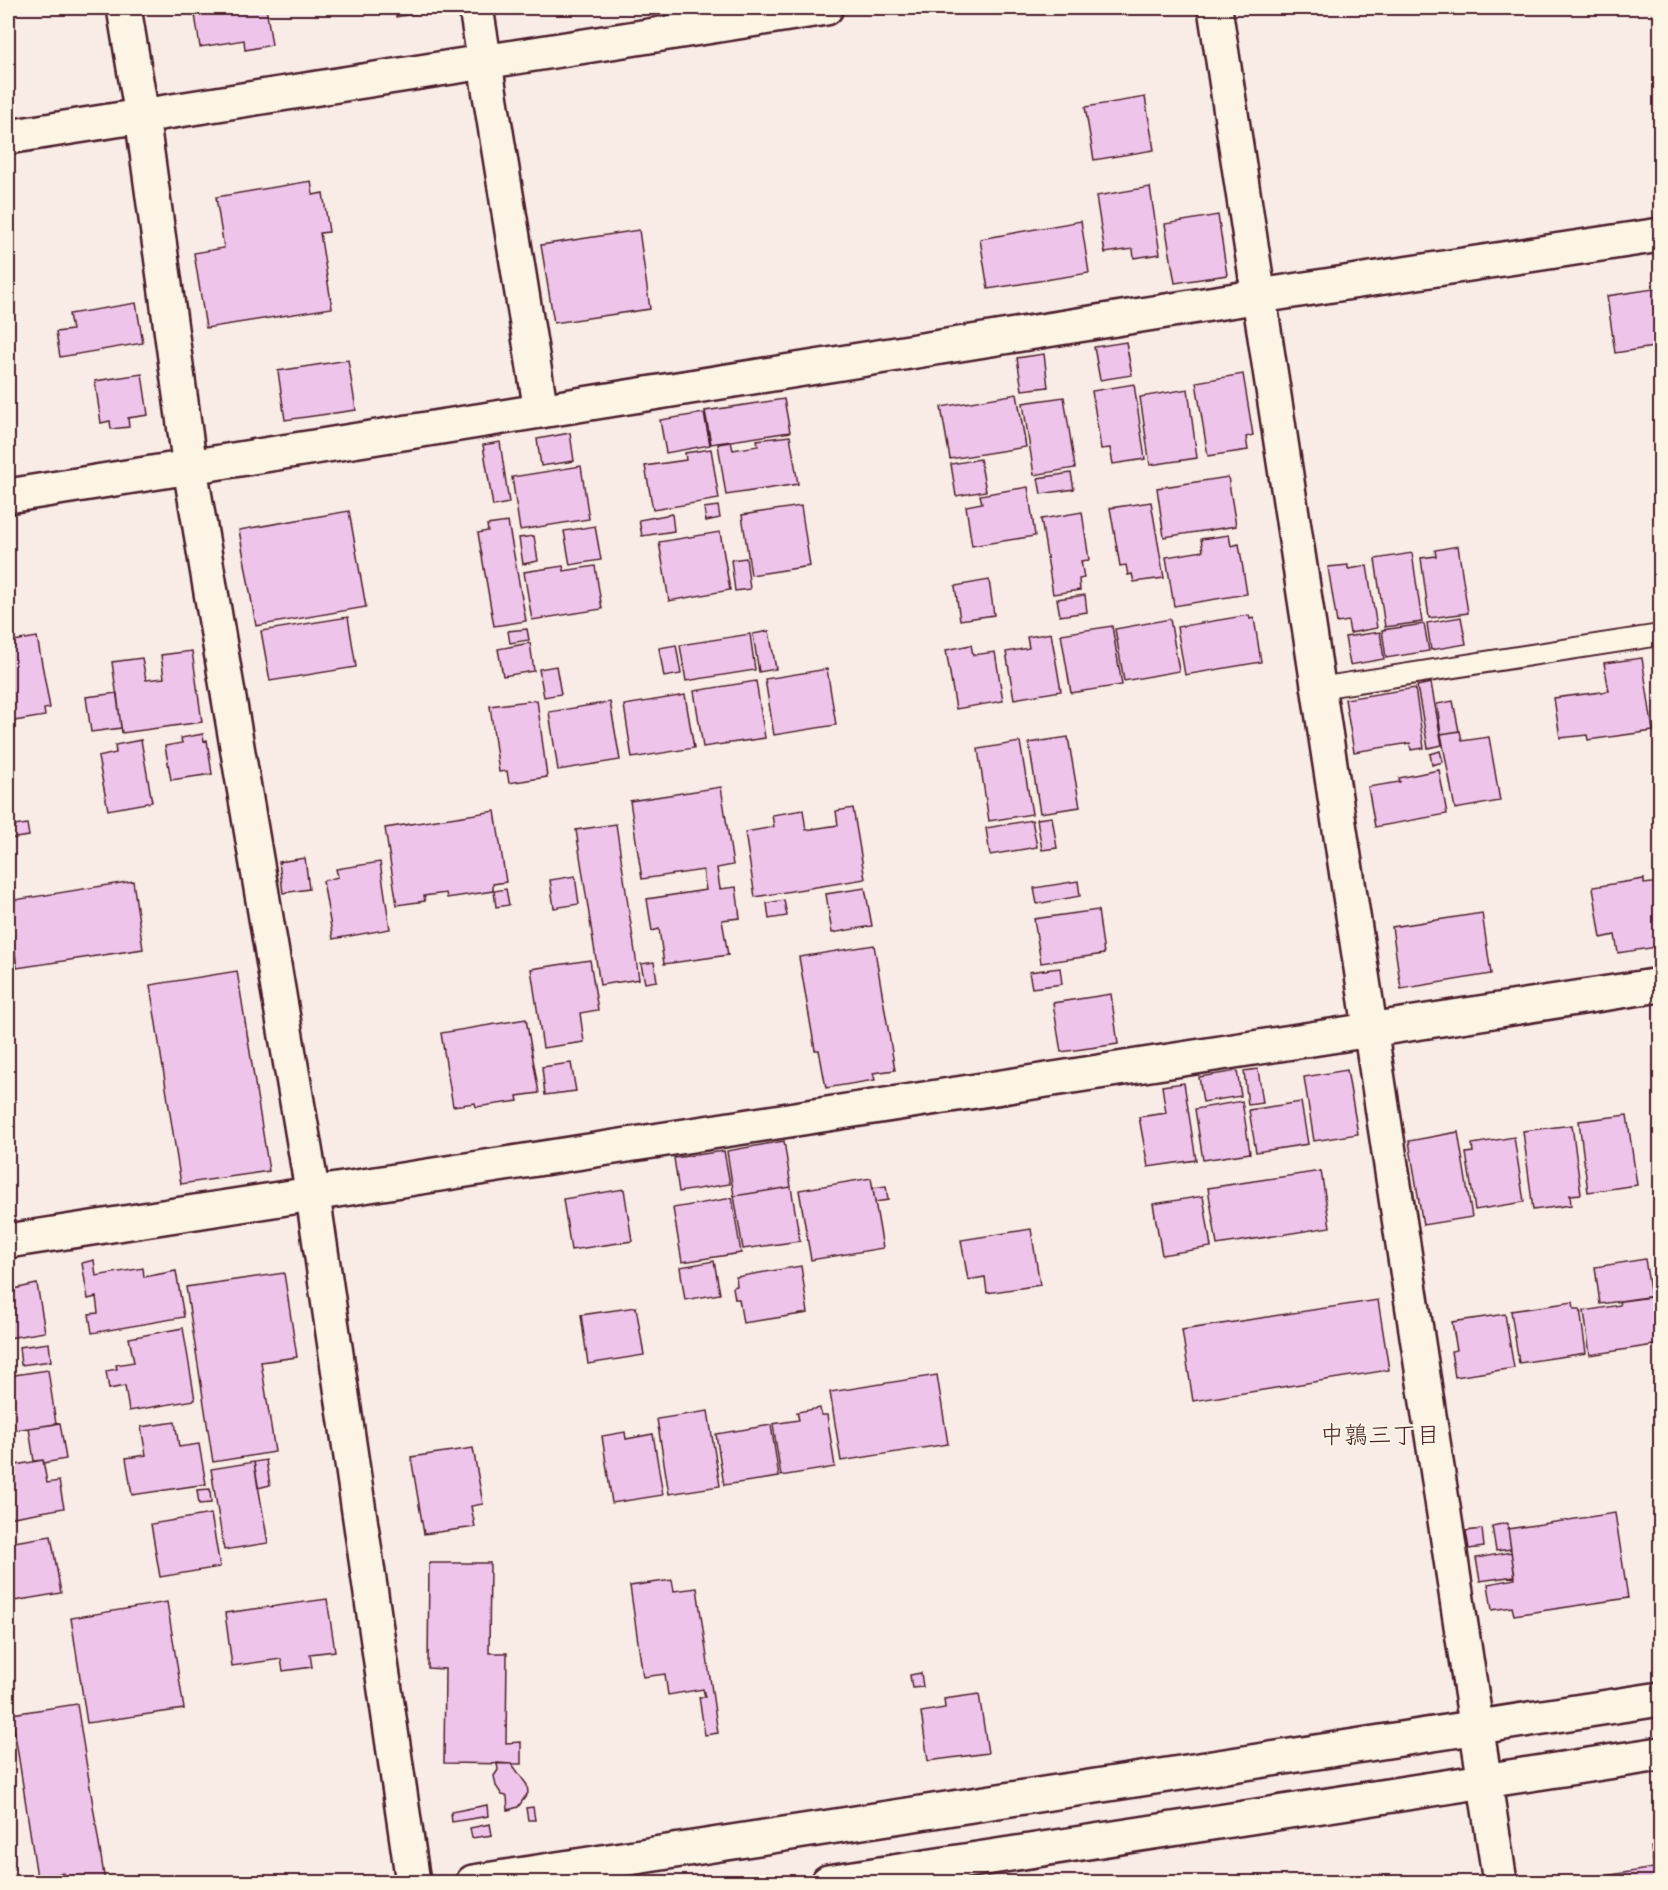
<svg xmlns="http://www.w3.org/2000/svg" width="1668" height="1890" font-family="Mynerve,'Klee One',sans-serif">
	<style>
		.building { fill: #efc4ea; stroke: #4a1f2b; stroke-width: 1.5 }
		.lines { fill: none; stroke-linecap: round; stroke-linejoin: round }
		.lane-casing { stroke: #4a1f2b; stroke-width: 24 }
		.street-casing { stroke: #4a1f2b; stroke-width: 38 }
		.secondary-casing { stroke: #4a1f2b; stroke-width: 38 }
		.lane { stroke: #fcf5e5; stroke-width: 20 }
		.street { stroke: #fcf5e5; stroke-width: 33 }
		.secondary { stroke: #fcf5e5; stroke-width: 33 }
		.labels { text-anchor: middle; stroke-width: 4.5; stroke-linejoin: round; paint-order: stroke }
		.neighbourhood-label { font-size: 24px; fill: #4a1f2b; stroke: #fcf5e5 }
	</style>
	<rect width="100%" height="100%" fill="#f9ebe6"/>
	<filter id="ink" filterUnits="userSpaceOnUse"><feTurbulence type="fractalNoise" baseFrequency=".0167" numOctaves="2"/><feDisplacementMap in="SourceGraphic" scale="12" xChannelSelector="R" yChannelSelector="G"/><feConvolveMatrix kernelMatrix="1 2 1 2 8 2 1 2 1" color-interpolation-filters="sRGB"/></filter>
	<g filter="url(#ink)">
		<path class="building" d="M 194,8 L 266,8 L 272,45 L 245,50 L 244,40 L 200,47 Z
			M 395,8 L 449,8 L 396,17 Z
			M 511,8 L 530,8 L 512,11 Z
			M 1145,97 L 1154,150 L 1094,160 L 1085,107 Z
			M 311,181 L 313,195 L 323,193 L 329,232 L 320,233 L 332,308 L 206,328 L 194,253 L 224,248 L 216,197 Z
			M 1150,187 L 1160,254 L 1134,258 L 1133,249 L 1105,253 L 1096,196 Z
			M 1218,215 L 1227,275 L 1175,283 L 1165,224 Z
			M 1081,221 L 1089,273 L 988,289 L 980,239 Z
			M 639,230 L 650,309 L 554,323 L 541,245 Z
			M 1660,288 L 1660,346 L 1615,353 L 1607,296 Z
			M 136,303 L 143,343 L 60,357 L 56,332 L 72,330 L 69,314 Z
			M 1126,342 L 1132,375 L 1100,380 L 1094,347 Z
			M 1044,354 L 1048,387 L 1022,390 L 1017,358 Z
			M 348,360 L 356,410 L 285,420 L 278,371 Z
			M 142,374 L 148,415 L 128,418 L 129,427 L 111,429 L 110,421 L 101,423 L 95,381 Z
			M 1243,374 L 1253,435 L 1246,437 L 1248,450 L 1208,456 L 1196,382 Z
			M 1134,384 L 1145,459 L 1113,464 L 1110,448 L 1101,449 L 1092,391 Z
			M 1188,389 L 1197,458 L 1150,465 L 1140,397 Z
			M 1017,394 L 1026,447 L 950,459 L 941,407 Z
			M 1064,397 L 1075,468 L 1034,475 L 1023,403 Z
			M 784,399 L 790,432 L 711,444 L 705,411 Z
			M 704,413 L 710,445 L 666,453 L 660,420 Z
			M 570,433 L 574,461 L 541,466 L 537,439 Z
			M 790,436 L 798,484 L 726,495 L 718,444 L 731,442 L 733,450 L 758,446 L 757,440 Z
			M 500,442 L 509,503 L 493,506 L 483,445 Z
			M 711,449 L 719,499 L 653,510 L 645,466 L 686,460 L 685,453 Z
			M 980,459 L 986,491 L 956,496 L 951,464 Z
			M 581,466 L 589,519 L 520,530 L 512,477 Z
			M 1071,473 L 1074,489 L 1041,494 L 1038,478 Z
			M 1228,477 L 1236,526 L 1164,537 L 1157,488 Z
			M 1028,487 L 1035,536 L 972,546 L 966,506 L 982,503 L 980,495 Z
			M 1151,502 L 1164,578 L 1134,582 L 1132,574 L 1128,575 L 1126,565 L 1120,566 L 1110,508 Z
			M 718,506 L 720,518 L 706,521 L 704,508 Z
			M 801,506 L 810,566 L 751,575 L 742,515 Z
			M 349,511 L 366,607 L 256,626 L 239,530 Z
			M 1082,512 L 1089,560 L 1081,561 L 1084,578 L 1079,579 L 1080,590 L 1053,594 L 1041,519 Z
			M 672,514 L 674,531 L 642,536 L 639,520 Z
			M 508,522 L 526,621 L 494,626 L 478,533 L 488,531 L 487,525 Z
			M 595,526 L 601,560 L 570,565 L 564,531 Z
			M 720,532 L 730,590 L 669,601 L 659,542 Z
			M 1229,535 L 1231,546 L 1239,544 L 1247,594 L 1174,606 L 1166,557 L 1203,551 L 1201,539 Z
			M 534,536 L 538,561 L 523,564 L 519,538 Z
			M 1458,546 L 1468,613 L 1429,618 L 1421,558 L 1436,556 L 1435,550 Z
			M 1412,553 L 1422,622 L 1385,627 L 1375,559 Z
			M 746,558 L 750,589 L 735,591 L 731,560 Z
			M 1348,565 L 1348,569 L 1367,566 L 1377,628 L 1350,633 L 1348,621 L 1337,623 L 1328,567 Z
			M 563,566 L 564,571 L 595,566 L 602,609 L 532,620 L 524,572 Z
			M 989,580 L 994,615 L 960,620 L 955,586 Z
			M 1085,595 L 1087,612 L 1060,616 L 1057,599 Z
			M 1249,615 L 1250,619 L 1254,618 L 1261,662 L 1185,675 L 1177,627 Z
			M 348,617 L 356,667 L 270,681 L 261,631 Z
			M 1461,617 L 1466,644 L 1431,650 L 1427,623 Z
			M 1170,619 L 1179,671 L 1124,681 L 1115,629 Z
			M 1424,624 L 1429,651 L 1386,658 L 1382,630 Z
			M 1112,626 L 1122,685 L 1071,693 L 1061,634 Z
			M 527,629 L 529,640 L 510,643 L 508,631 Z
			M 769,631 L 776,669 L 759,672 L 753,634 Z
			M 1380,632 L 1384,659 L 1350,665 L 1345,637 Z
			M 1051,633 L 1061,691 L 1014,699 L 1006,652 L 1029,648 L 1027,637 Z
			M 750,634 L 755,670 L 686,681 L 680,645 Z
			M 37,637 L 50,708 L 44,709 L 45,716 L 8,722 L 8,642 Z
			M 530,643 L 534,671 L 503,676 L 498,649 Z
			M 676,645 L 681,674 L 664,677 L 659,648 Z
			M 971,645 L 973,655 L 995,652 L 1003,701 L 956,709 L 946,650 Z
			M 192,651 L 202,722 L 122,733 L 112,662 L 142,658 L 146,680 L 164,678 L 161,655 Z
			M 1642,658 L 1653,731 L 1588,740 L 1587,735 L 1560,738 L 1554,698 L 1609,691 L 1604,663 Z
			M 556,666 L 561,694 L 544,697 L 539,669 Z
			M 827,669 L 836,725 L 774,735 L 765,679 Z
			M 756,681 L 765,738 L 703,747 L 694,691 Z
			M 1431,683 L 1442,745 L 1428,748 L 1417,686 Z
			M 1415,688 L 1424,748 L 1411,750 L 1410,743 L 1354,752 L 1345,699 Z
			M 117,693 L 121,728 L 91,732 L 86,697 Z
			M 685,695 L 694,748 L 632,758 L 624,705 Z
			M 537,700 L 547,777 L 509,783 L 507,771 L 499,772 L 490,706 Z
			M 1453,701 L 1459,731 L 1441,734 L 1437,704 Z
			M 610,702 L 620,760 L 558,770 L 549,712 Z
			M 1460,731 L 1462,741 L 1489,737 L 1500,801 L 1455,809 L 1441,734 Z
			M 203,734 L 204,741 L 207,740 L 212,774 L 171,780 L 165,746 L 182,743 L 181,738 Z
			M 1068,737 L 1080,807 L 1040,813 L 1029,743 Z
			M 141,740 L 152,802 L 108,810 L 98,757 L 116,753 L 115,745 Z
			M 1020,742 L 1032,814 L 989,821 L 978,749 Z
			M 1440,751 L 1443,762 L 1432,765 L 1430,754 Z
			M 1439,770 L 1447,814 L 1375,827 L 1368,787 L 1400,782 L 1399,778 Z
			M 721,787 L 733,865 L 717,868 L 720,889 L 736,887 L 740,918 L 722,920 L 728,955 L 664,964 L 659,929 L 652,931 L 647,899 L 706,890 L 703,870 L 642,879 L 630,801 Z
			M 853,808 L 865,879 L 755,897 L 745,832 L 774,827 L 772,815 L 803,810 L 806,830 L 838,825 L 836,811 Z
			M 495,811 L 506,882 L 493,884 L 493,891 L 447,898 L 446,893 L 424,896 L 425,901 L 397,905 L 385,828 Z
			M 1052,817 L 1057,848 L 1042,850 L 1037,819 Z
			M 1032,820 L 1037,847 L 990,855 L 986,828 Z
			M 27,824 L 29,836 L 8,839 L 8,827 Z
			M 616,824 L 639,979 L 600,985 L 576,830 Z
			M 305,858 L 309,889 L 283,893 L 279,862 Z
			M 380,862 L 390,929 L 333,939 L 323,881 L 338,877 L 336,869 Z
			M 575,876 L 579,904 L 554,908 L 550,880 Z
			M 1644,879 L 1644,884 L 1660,882 L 1660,935 L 1655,936 L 1657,947 L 1618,953 L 1615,935 L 1601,938 L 1593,887 Z
			M 133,881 L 143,949 L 17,968 L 8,901 Z
			M 1078,881 L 1080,896 L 1037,904 L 1034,888 Z
			M 865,888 L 872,926 L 832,933 L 826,894 Z
			M 506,889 L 509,905 L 496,907 L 494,891 Z
			M 784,900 L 787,916 L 769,919 L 767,903 Z
			M 1098,910 L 1104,954 L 1041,963 L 1034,919 Z
			M 1482,913 L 1491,974 L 1401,989 L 1392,927 Z
			M 874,945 L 895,1070 L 873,1073 L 875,1080 L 826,1088 L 819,1050 L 815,1050 L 799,957 Z
			M 590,960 L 598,1010 L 580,1013 L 584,1042 L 543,1048 L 531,969 Z
			M 654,962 L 657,981 L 645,983 L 641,964 Z
			M 1060,968 L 1062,984 L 1032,988 L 1029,972 Z
			M 237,971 L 269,1171 L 181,1184 L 150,985 Z
			M 1111,994 L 1118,1044 L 1061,1052 L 1053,1003 Z
			M 526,1019 L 539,1093 L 517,1096 L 518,1101 L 476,1107 L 475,1103 L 453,1106 L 441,1033 Z
			M 571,1063 L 576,1091 L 545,1095 L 542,1067 Z
			M 1258,1069 L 1263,1103 L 1248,1105 L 1244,1071 Z
			M 1347,1070 L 1358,1134 L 1314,1141 L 1304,1077 Z
			M 1237,1071 L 1241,1096 L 1203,1102 L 1199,1077 Z
			M 1184,1083 L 1196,1160 L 1148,1167 L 1139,1117 L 1166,1113 L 1162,1086 Z
			M 1242,1101 L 1250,1153 L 1203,1160 L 1195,1109 Z
			M 1301,1102 L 1308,1144 L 1256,1152 L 1249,1110 Z
			M 1627,1115 L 1637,1185 L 1588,1192 L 1579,1121 Z
			M 1572,1125 L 1581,1194 L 1570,1195 L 1571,1205 L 1533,1210 L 1523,1131 Z
			M 1458,1132 L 1472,1217 L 1423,1225 L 1409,1141 Z
			M 1514,1137 L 1524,1202 L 1475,1210 L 1466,1153 L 1473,1152 L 1472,1144 Z
			M 784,1141 L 791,1187 L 734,1196 L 727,1151 Z
			M 724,1151 L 730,1184 L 679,1192 L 674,1158 Z
			M 1321,1171 L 1330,1227 L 1217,1245 L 1208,1188 Z
			M 871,1178 L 883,1248 L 811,1260 L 799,1190 Z
			M 886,1186 L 888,1200 L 875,1202 L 873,1188 Z
			M 791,1187 L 800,1241 L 743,1249 L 734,1196 Z
			M 624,1189 L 632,1241 L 571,1250 L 563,1199 Z
			M 1203,1196 L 1211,1247 L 1162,1255 L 1153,1204 Z
			M 732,1198 L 741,1253 L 682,1262 L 673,1208 Z
			M 1031,1229 L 1040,1285 L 987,1293 L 985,1277 L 968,1280 L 961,1240 Z
			M 1645,1259 L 1651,1297 L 1600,1304 L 1595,1267 Z
			M 94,1260 L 96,1276 L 143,1268 L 144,1277 L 176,1271 L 184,1317 L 92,1333 L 89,1314 L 98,1313 L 96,1297 L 88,1299 L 82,1263 Z
			M 714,1261 L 720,1294 L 685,1300 L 680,1267 Z
			M 801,1266 L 808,1313 L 743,1323 L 739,1299 L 735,1299 L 733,1287 L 737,1286 L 736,1277 Z
			M 284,1273 L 297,1357 L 261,1362 L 275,1452 L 213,1462 L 186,1287 Z
			M 37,1284 L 45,1332 L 8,1338 L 9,1290 Z
			M 1653,1296 L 1660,1344 L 1590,1355 L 1584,1311 L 1620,1305 L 1619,1301 Z
			M 1378,1300 L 1389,1370 L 1193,1401 L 1182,1330 Z
			M 1573,1302 L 1574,1309 L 1580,1309 L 1586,1353 L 1519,1363 L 1511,1311 Z
			M 636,1307 L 644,1355 L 588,1364 L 581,1315 Z
			M 1505,1314 L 1514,1368 L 1455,1377 L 1451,1351 L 1457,1350 L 1452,1322 Z
			M 183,1328 L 195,1400 L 129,1411 L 125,1386 L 109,1389 L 106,1371 L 117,1369 L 116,1365 L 134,1362 L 129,1338 Z
			M 49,1343 L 51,1361 L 21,1365 L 19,1347 Z
			M 48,1370 L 56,1424 L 8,1431 L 8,1376 Z
			M 937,1375 L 948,1444 L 841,1461 L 830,1392 Z
			M 820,1408 L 821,1415 L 827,1415 L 835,1467 L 781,1476 L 773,1424 L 799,1420 L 797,1412 Z
			M 708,1411 L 720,1486 L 669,1494 L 657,1419 Z
			M 175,1422 L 179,1447 L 199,1444 L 206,1484 L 132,1495 L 126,1458 L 146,1455 L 141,1427 Z
			M 60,1423 L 66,1459 L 44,1463 L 43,1460 L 34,1461 L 29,1428 Z
			M 771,1425 L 779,1477 L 724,1485 L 716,1434 Z
			M 625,1432 L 626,1439 L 653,1434 L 663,1495 L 612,1503 L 602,1436 Z
			M 473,1448 L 483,1504 L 471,1506 L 475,1527 L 424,1534 L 411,1457 Z
			M 9,1459 L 10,1466 L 43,1460 L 47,1483 L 59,1481 L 64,1508 L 8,1518 Z
			M 266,1460 L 270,1485 L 258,1488 L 254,1462 Z
			M 254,1462 L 268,1543 L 224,1550 L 211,1469 Z
			M 210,1489 L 211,1503 L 199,1504 L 197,1490 Z
			M 1615,1513 L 1628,1598 L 1514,1615 L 1512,1607 L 1492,1610 L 1488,1584 L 1515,1579 L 1508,1529 Z
			M 211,1514 L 220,1567 L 160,1577 L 151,1524 Z
			M 1507,1523 L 1511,1549 L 1496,1551 L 1492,1526 Z
			M 1482,1529 L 1484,1547 L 1469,1549 L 1466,1531 Z
			M 51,1536 L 61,1593 L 8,1602 L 8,1543 Z
			M 1511,1552 L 1515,1576 L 1480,1581 L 1476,1558 Z
			M 429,1563 L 490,1563 L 489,1653 L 507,1653 L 506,1743 L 521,1742 L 521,1764 L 444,1763 L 445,1669 L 428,1668 Z
			M 672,1580 L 674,1591 L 697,1588 L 718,1733 L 705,1735 L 699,1697 L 705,1697 L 703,1689 L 668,1695 L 665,1674 L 643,1677 L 630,1586 Z
			M 327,1599 L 335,1651 L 310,1654 L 312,1667 L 283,1671 L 281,1659 L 232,1666 L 225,1613 Z
			M 167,1602 L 184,1709 L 87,1723 L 71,1618 Z
			M 921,1673 L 923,1687 L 912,1688 L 910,1675 Z
			M 979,1694 L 988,1753 L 928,1761 L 921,1712 L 945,1708 L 944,1699 Z
			M 77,1704 L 105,1882 L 65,1882 L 64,1873 L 37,1877 L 12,1714 Z
			M 497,1763 L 512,1764 L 527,1785 L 528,1793 L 518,1807 L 508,1810 L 507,1796 L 502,1795 L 496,1786 L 494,1776 L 498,1770 Z
			M 487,1805 L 488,1816 L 452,1822 L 451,1812 Z
			M 533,1807 L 535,1820 L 528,1820 L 526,1808 Z
			M 490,1824 L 492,1835 L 472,1838 L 470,1828 Z
			M 1660,1845 L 1660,1882 L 1581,1882 L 1581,1880 L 1654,1868 L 1651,1847 Z
			M 1472,1878 L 1473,1882 L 1444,1882 Z"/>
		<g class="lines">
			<defs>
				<path id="lane" d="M 1319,688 L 1660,635"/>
				<path id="street" d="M 124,8 L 142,116 L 190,468 L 313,1196 L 413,1882
					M 476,8 L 541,411
					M 1215,8 L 1500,1882
					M 8,137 L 826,8
					M 8,496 L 1260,296 L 1660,235
					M 8,1241 L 1660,985"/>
				<path id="secondary" d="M 473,1882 L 1660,1699
					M 828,1882 L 1660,1754"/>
			</defs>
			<use href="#lane" class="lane-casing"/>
			<use href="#street" class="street-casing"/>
			<use href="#secondary" class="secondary-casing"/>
			<use href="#lane" class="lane"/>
			<use href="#street" class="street"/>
			<use href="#secondary" class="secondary"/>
		</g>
	</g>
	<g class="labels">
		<g class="neighbourhood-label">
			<text x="1380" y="1443">中鶉三丁目</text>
		</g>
	</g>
	<rect width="1668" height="1890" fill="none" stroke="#fcf5e5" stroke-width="30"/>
	<rect x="15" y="15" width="1638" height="1860" fill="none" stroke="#4a1f2b" stroke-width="2" filter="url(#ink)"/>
</svg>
